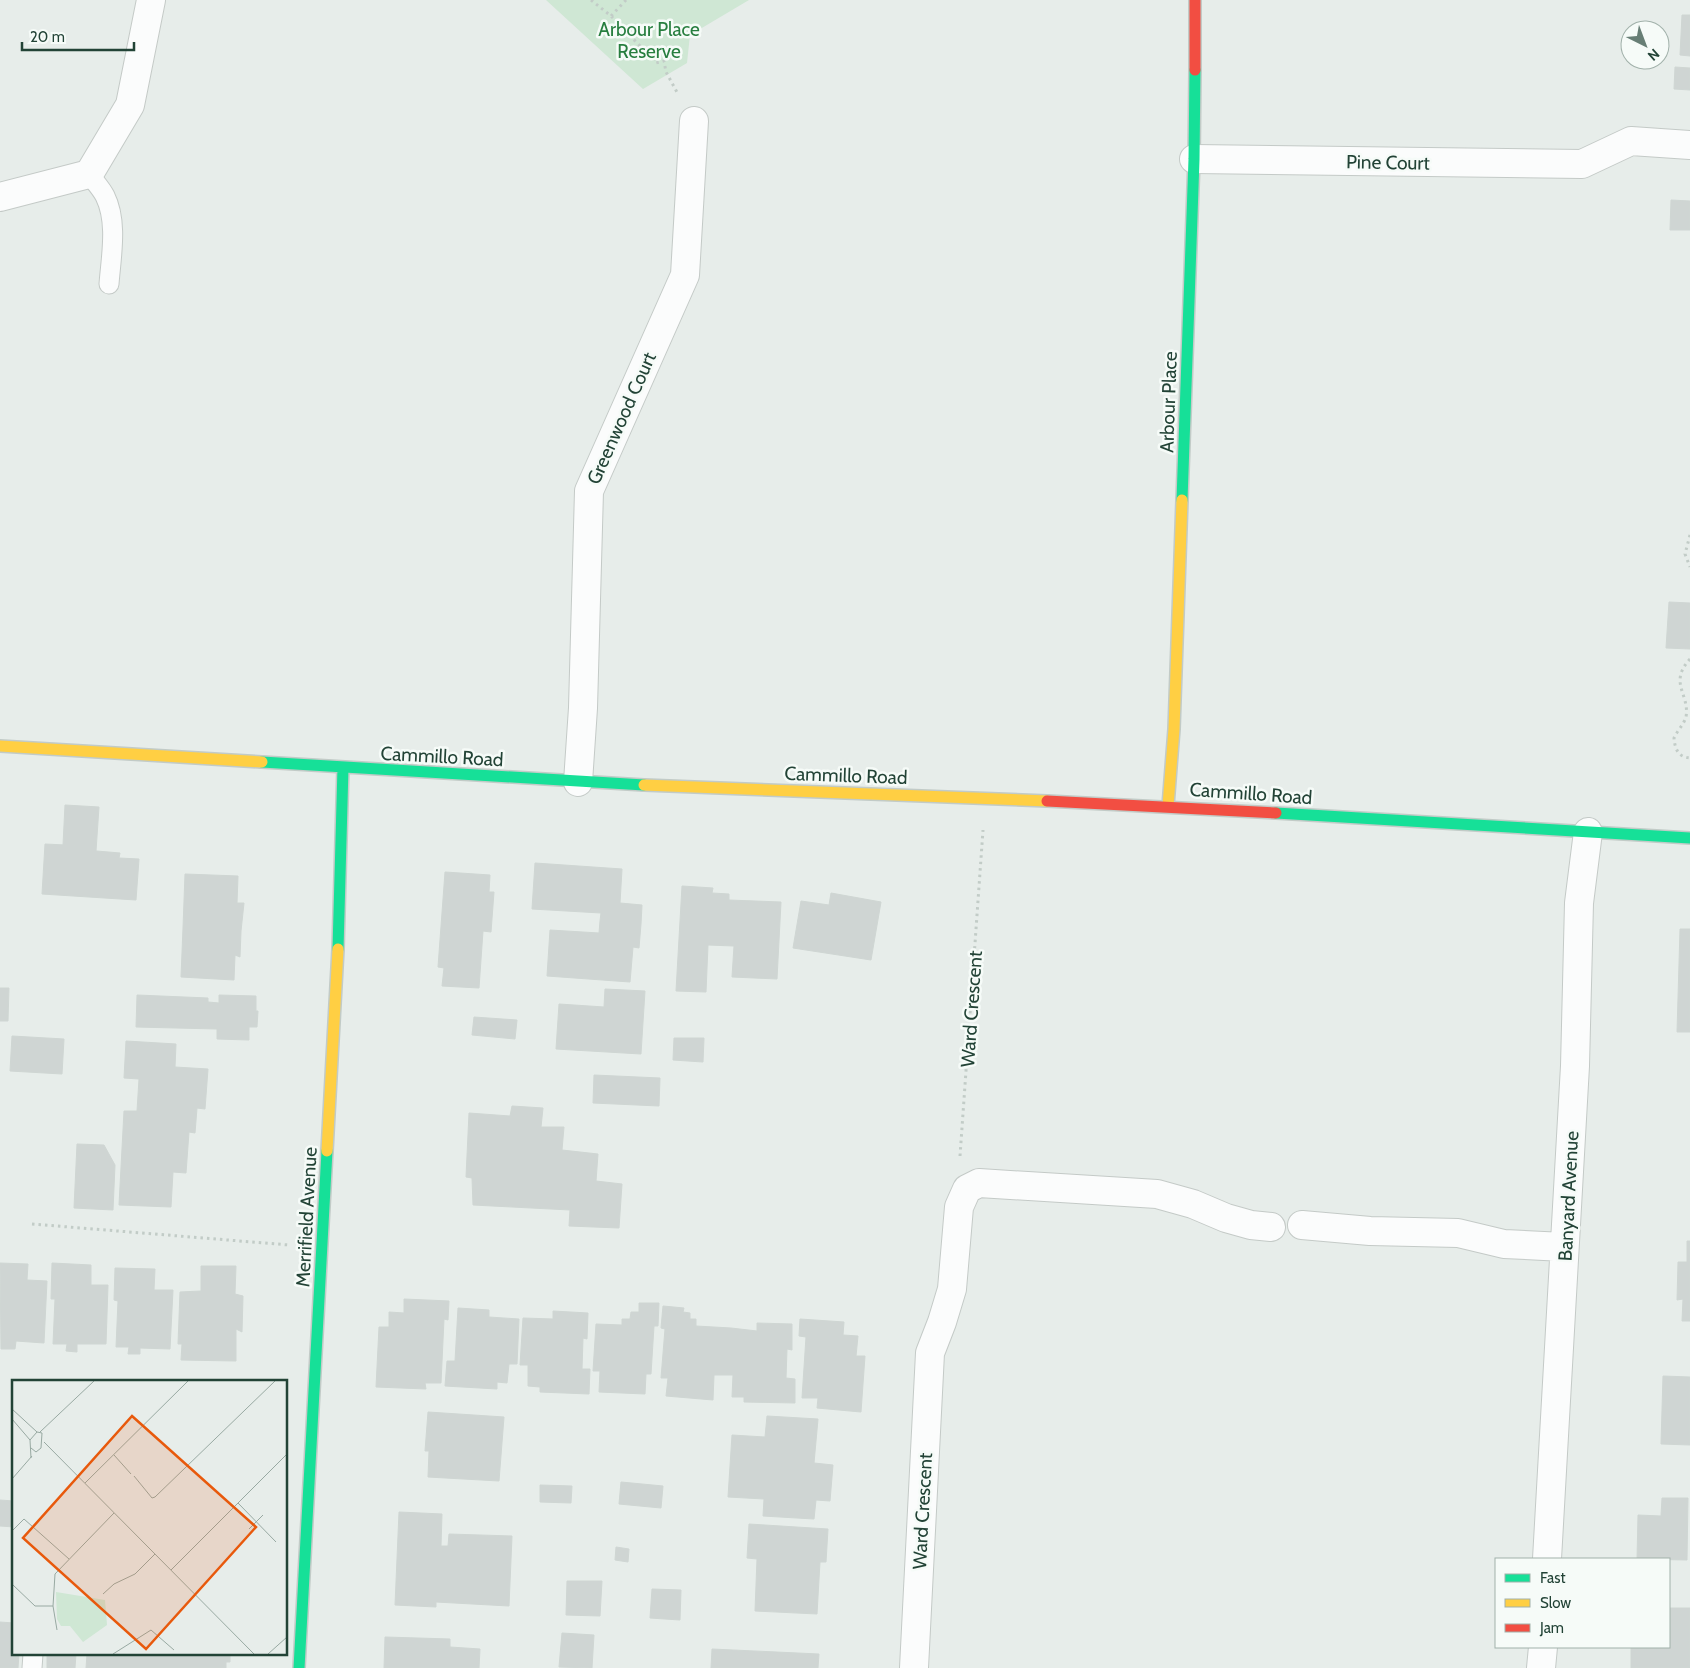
<svg xmlns="http://www.w3.org/2000/svg" width="1690" height="1668" font-family="Cabin,sans-serif">
	<style>
		.green { fill: #cfe7d4 }
		.building { fill: #cfd5d3; stroke: #cfd6d3 }
		.lines { fill: none; stroke-linecap: round; stroke-linejoin: round }
		.lane-casing { stroke: #c4cac7; stroke-width: 21 }
		.street-casing { stroke: #c4cac7; stroke-width: 30 }
		.fast-casing { stroke: #c2cbc7; stroke-width: 14 }
		.slow-casing { stroke: #c2cbc7; stroke-width: 14 }
		.jam-casing { stroke: #c2cbc7; stroke-width: 14 }
		.path { stroke: #c2ccc7; stroke-width: 3; stroke-dasharray: 2.5 4; stroke-linecap: butt }
		.lane { stroke: #fbfcfc; stroke-width: 19 }
		.street { stroke: #fbfcfc; stroke-width: 28 }
		.fast { stroke: #16e098; stroke-width: 11 }
		.slow { stroke: #ffcf43; stroke-width: 11 }
		.jam { stroke: #f24e42; stroke-width: 11 }
		.labels { text-anchor: middle; stroke-width: 5; stroke-linejoin: round; paint-order: stroke }
		.park-label { font-size: 19px; fill: #277e3f; stroke: #f6fbf8 }
		.street-label { font-size: 19px; fill: #224336; stroke: #f6fbf8 }
		.inset-road { fill: none; stroke: #98a9a2; stroke-width: 1 }
		.view { fill: #e8590c; fill-opacity: 0.15; stroke: #e8590c; stroke-width: 2.5 }
		.inset-edge { fill: none; stroke: #224336; stroke-width: 2.5 }
	</style>
	<rect width="100%" height="100%" fill="#e7edea"/>
	<path class="green" d="M 546,0 L 749,0 L 690,35 L 687,63 L 643,89 Z"/>
	<path class="building" d="M 1682,15 L 1690,15 L 1690,56 L 1680,55 Z
		M 1675,67 L 1690,68 L 1690,90 L 1674,89 Z
		M 1671,200 L 1690,201 L 1690,230 L 1670,230 Z
		M 1669,602 L 1690,603 L 1690,649 L 1666,648 Z
		M 65,805 L 99,807 L 96,851 L 85,850 L 86,846 L 63,845 Z
		M 45,844 L 86,846 L 85,850 L 120,853 L 119,858 L 139,859 L 136,900 L 42,894 Z
		M 535,863 L 622,869 L 620,903 L 642,905 L 641,924 L 600,921 L 601,913 L 532,909 Z
		M 445,872 L 490,875 L 489,892 L 494,892 L 491,932 L 483,931 L 479,988 L 442,986 L 444,968 L 438,967 Z
		M 185,874 L 238,876 L 237,903 L 244,903 L 241,931 L 183,928 Z
		M 682,886 L 713,888 L 712,893 L 729,894 L 729,900 L 781,902 L 777,979 L 732,977 L 734,946 L 708,945 L 706,992 L 676,991 Z
		M 831,893 L 881,902 L 871,960 L 793,948 L 801,901 L 829,905 Z
		M 600,921 L 641,924 L 639,948 L 633,947 L 630,982 L 547,976 L 550,930 L 599,933 Z
		M 183,928 L 241,931 L 240,957 L 235,955 L 234,980 L 181,977 Z
		M 1680,929 L 1690,929 L 1690,1032 L 1677,1032 Z
		M 0,988 L 9,988 L 8,1021 L 0,1021 Z
		M 605,989 L 645,991 L 641,1054 L 556,1049 L 559,1004 L 604,1007 Z
		M 137,995 L 208,998 L 208,1002 L 219,1003 L 219,995 L 256,996 L 256,1011 L 258,1011 L 257,1027 L 249,1027 L 249,1040 L 217,1039 L 217,1029 L 136,1027 Z
		M 474,1017 L 517,1020 L 515,1039 L 472,1035 Z
		M 12,1036 L 64,1039 L 62,1074 L 10,1071 Z
		M 674,1038 L 704,1038 L 703,1062 L 673,1060 Z
		M 126,1041 L 176,1044 L 175,1067 L 208,1069 L 205,1109 L 197,1108 L 195,1133 L 189,1132 L 186,1173 L 173,1172 L 171,1207 L 119,1205 L 124,1111 L 137,1111 L 139,1079 L 124,1078 Z
		M 594,1075 L 660,1078 L 659,1106 L 593,1103 Z
		M 512,1106 L 543,1108 L 541,1127 L 564,1127 L 562,1150 L 598,1154 L 596,1181 L 622,1184 L 619,1228 L 569,1226 L 570,1210 L 473,1205 L 472,1178 L 466,1177 L 469,1113 L 510,1116 Z
		M 77,1144 L 104,1145 L 115,1165 L 113,1210 L 74,1208 Z
		M 1687,1241 L 1690,1241 L 1690,1321 L 1682,1321 L 1683,1299 L 1677,1300 L 1678,1262 L 1687,1262 Z
		M 0,1263 L 28,1264 L 27,1280 L 47,1281 L 44,1343 L 16,1341 L 15,1349 L 1,1349 Z
		M 52,1263 L 91,1265 L 91,1285 L 108,1285 L 106,1344 L 77,1344 L 77,1352 L 66,1351 L 67,1344 L 53,1344 L 55,1299 L 51,1299 Z
		M 201,1266 L 236,1266 L 235,1294 L 243,1296 L 242,1332 L 236,1329 L 236,1361 L 181,1360 L 182,1344 L 178,1344 L 180,1292 L 201,1291 Z
		M 115,1268 L 155,1269 L 154,1290 L 173,1290 L 170,1349 L 140,1348 L 140,1354 L 128,1354 L 129,1347 L 116,1347 L 118,1301 L 114,1300 Z
		M 404,1299 L 449,1301 L 448,1320 L 444,1319 L 441,1383 L 425,1383 L 426,1389 L 376,1387 L 379,1327 L 389,1327 L 389,1312 L 404,1313 Z
		M 639,1303 L 659,1303 L 658,1326 L 654,1326 L 651,1374 L 646,1374 L 645,1394 L 599,1392 L 600,1371 L 593,1371 L 596,1324 L 622,1325 L 622,1319 L 630,1319 L 631,1312 L 639,1312 Z
		M 663,1306 L 684,1308 L 683,1312 L 690,1313 L 690,1319 L 696,1319 L 696,1326 L 731,1328 L 727,1375 L 714,1375 L 713,1400 L 666,1396 L 668,1378 L 661,1378 L 665,1329 L 661,1328 Z
		M 458,1308 L 489,1310 L 489,1317 L 519,1319 L 517,1364 L 509,1364 L 507,1383 L 497,1382 L 497,1389 L 445,1386 L 447,1361 L 455,1361 Z
		M 553,1311 L 588,1313 L 587,1339 L 583,1338 L 582,1369 L 590,1369 L 589,1394 L 540,1392 L 540,1387 L 528,1386 L 528,1365 L 520,1365 L 523,1318 L 553,1319 Z
		M 800,1319 L 844,1322 L 843,1335 L 858,1336 L 856,1356 L 865,1356 L 861,1412 L 817,1408 L 818,1398 L 802,1398 L 806,1337 L 799,1336 Z
		M 757,1323 L 792,1324 L 792,1350 L 787,1349 L 786,1378 L 795,1379 L 795,1403 L 744,1402 L 744,1397 L 732,1397 L 733,1375 L 727,1375 L 731,1328 L 757,1331 Z
		M 1663,1376 L 1690,1377 L 1690,1445 L 1661,1444 Z
		M 428,1412 L 504,1417 L 499,1481 L 428,1477 L 429,1451 L 425,1451 Z
		M 767,1416 L 818,1419 L 814,1463 L 833,1465 L 830,1501 L 816,1500 L 814,1519 L 763,1516 L 764,1499 L 728,1497 L 732,1435 L 765,1437 Z
		M 621,1482 L 663,1486 L 661,1508 L 619,1504 Z
		M 540,1485 L 572,1486 L 571,1503 L 540,1502 Z
		M 1662,1498 L 1688,1498 L 1687,1560 L 1637,1559 L 1638,1515 L 1661,1516 Z
		M 0,1500 L 14,1501 L 14,1527 L 0,1526 Z
		M 399,1512 L 442,1514 L 441,1546 L 448,1546 L 449,1534 L 512,1536 L 509,1606 L 436,1602 L 436,1607 L 395,1605 Z
		M 749,1524 L 828,1529 L 826,1562 L 820,1562 L 817,1614 L 755,1611 L 757,1559 L 747,1558 Z
		M 616,1547 L 629,1549 L 628,1562 L 615,1560 Z
		M 567,1581 L 602,1581 L 600,1616 L 566,1615 Z
		M 652,1589 L 681,1590 L 680,1620 L 650,1618 Z
		M 1669,1608 L 1690,1608 L 1690,1668 L 1631,1668 L 1631,1647 L 1669,1647 Z
		M 0,1622 L 14,1623 L 14,1654 L 19,1654 L 18,1668 L 0,1668 Z
		M 562,1633 L 594,1635 L 592,1668 L 559,1667 Z
		M 385,1637 L 450,1639 L 450,1647 L 480,1649 L 479,1668 L 384,1668 Z
		M 712,1649 L 819,1654 L 818,1668 L 711,1668 Z
		M 47,1654 L 76,1654 L 75,1668 L 47,1668 Z
		M 87,1654 L 230,1654 L 230,1662 L 226,1662 L 226,1668 L 86,1668 Z"/>
	<g class="lines">
		<defs>
			<path id="lane" d="M 89,174 C 94,181 101,188 105,196 C 118,222 111,257 109,284
				M 32,1668 L 33,1654"/>
			<path id="street" d="M 1194,159 L 1582,164 L 1631,141 L 1690,145
				M 0,197 L 89,174 L 130,105 L 151,0
				M 578,782 L 583,708 L 589,491 L 685,275 L 694,121
				M 1302,1225 L 1370,1231 L 1458,1233 L 1504,1244 L 1564,1247
				M 1547,1559 L 1575,1066 L 1579,903 L 1588,832
				M 914,1668 L 930,1353 L 942,1322 L 952,1289 L 959,1207 L 967,1189 L 979,1183 L 1157,1194 L 1193,1204 L 1226,1218 L 1251,1225 L 1271,1227
				M 1541,1668 L 1543,1647"/>
			<path id="fast" d="M 1182,500 L 1194,159 L 1195,70
				M 262,762 L 644,785
				M 1276,813 L 1690,838
				M 338,949 L 343,767
				M 299,1668 L 327,1151"/>
			<path id="slow" d="M 0,746 L 262,762
				M 644,785 L 1047,801
				M 1168,806 L 1174,729 L 1182,500
				M 327,1151 L 338,949"/>
			<path id="jam" d="M 1195,70 L 1195,0
				M 1047,801 L 1276,813"/>
		</defs>
		<use href="#lane" class="lane-casing"/>
		<use href="#street" class="street-casing"/>
		<use href="#fast" class="fast-casing"/>
		<use href="#slow" class="slow-casing"/>
		<use href="#jam" class="jam-casing"/>
		<path class="path" d="M 591,0 L 611,16 L 642,48 L 653,50 L 657,56 L 654,60 L 656,63 L 664,61 L 666,72 L 678,94
			M 611,16 L 626,0
			M 1690,535 L 1685,554 L 1690,567
			M 1690,659 C 1668,683 1690,694 1686,717 C 1684,724 1677,731 1674,738 C 1675,749 1678,757 1690,758
			M 960,1156 L 983,830
			M 32,1224 L 289,1245"/>
		<use href="#lane" class="lane"/>
		<use href="#street" class="street"/>
		<use href="#fast" class="fast"/>
		<use href="#slow" class="slow"/>
		<use href="#jam" class="jam"/>
	</g>
	<g class="labels">
		<g class="park-label">
			<text x="649" y="36">Arbour Place<tspan x="649" dy="22">Reserve</tspan></text>
		</g>
		<g class="street-label">
			<text transform="translate(1388 162) rotate(1)" y="7">Pine Court</text>
			<text transform="translate(1168 402) rotate(-88)" y="7">Arbour Place</text>
			<text transform="translate(621 418) rotate(-66)" y="7">Greenwood Court</text>
			<text transform="translate(442 756) rotate(3)" y="7">Cammillo Road</text>
			<text transform="translate(846 775) rotate(2)" y="7">Cammillo Road</text>
			<text transform="translate(1251 793) rotate(4)" y="7">Cammillo Road</text>
			<text transform="translate(971 1009) rotate(-86)" y="7">Ward Crescent</text>
			<text transform="translate(1568 1196) rotate(-87)" y="7">Banyard Avenue</text>
			<text transform="translate(306 1217) rotate(-87)" y="7">Merrifield Avenue</text>
			<text transform="translate(922 1511) rotate(-87)" y="7">Ward Crescent</text>
		</g>
	</g>
	<g transform="translate(12 1380)">
		<rect width="275" height="275" fill="#e7edea"/>
		<path d="M 44,212 L 93,220 L 95,245 L 71,262 L 58,246 L 49,246 L 45,239 Z" fill="#cfe7d4"/>
		<path class="inset-road" d="M 0,29 L 25,52M 0,39 L 18,60M 28,52 L 82,1M 32,62 L 242,274M 19,68 L 24,72 L 29,68 L 30,53 L 25,52 L 18,60 L 19,78M 102,75 L 119,94M 122,96 L 140,118 L 143,117 L 263,1M 0,99 L 20,76M 73,103 L 176,1M 226,123 L 264,162M 237,149 L 251,135M 0,151 L 12,139 L 57,179M 159,190 L 275,74M 1,205 L 23,226 L 41,226M 91,214 L 102,204 L 123,194 L 143,174M 45,250 L 41,226 L 43,194 L 102,133M 139,250 L 162,270M 101,274 L 139,250M 256,274 L 275,257"/>
		<path class="view" d="M 120,36 L 244,147 L 134,269 L 11,158 Z"/>
		<rect width="275" height="275" class="inset-edge"/>
	</g>
	<rect x="1495" y="1558" width="175" height="90" fill="#f6fbf8" stroke="#a1b1aa"/>
	<rect x="1505" y="1574" width="25" height="8" fill="#16e098" stroke="#a1b1aa"/>
	<text x="1540" y="1583" font-size="15" fill="#224336">Fast</text>
	<rect x="1505" y="1599" width="25" height="8" fill="#ffcf43" stroke="#a1b1aa"/>
	<text x="1540" y="1608" font-size="15" fill="#224336">Slow</text>
	<rect x="1505" y="1624" width="25" height="8" fill="#f24e42" stroke="#a1b1aa"/>
	<text x="1540" y="1633" font-size="15" fill="#224336">Jam</text>
	<g transform="translate(1645 45) rotate(138)"><circle r="24" fill="#f6fbf8" stroke="#a1b1aa"/>
	<path d="M0-4L9 19L0 12L-9 19Z" fill="#677e75"/>
	<text y="-8" font-size="14" font-weight="bold" text-anchor="middle" fill="#224336">N</text>
	</g>
	<path d="M22 42v8h112v-8" fill="none" stroke="#224336" stroke-width="2.5"/>
	<text x="30" y="42" font-size="15" fill="#224336" stroke="#f6fbf8" stroke-width="4" paint-order="stroke">20 m</text>
</svg>
